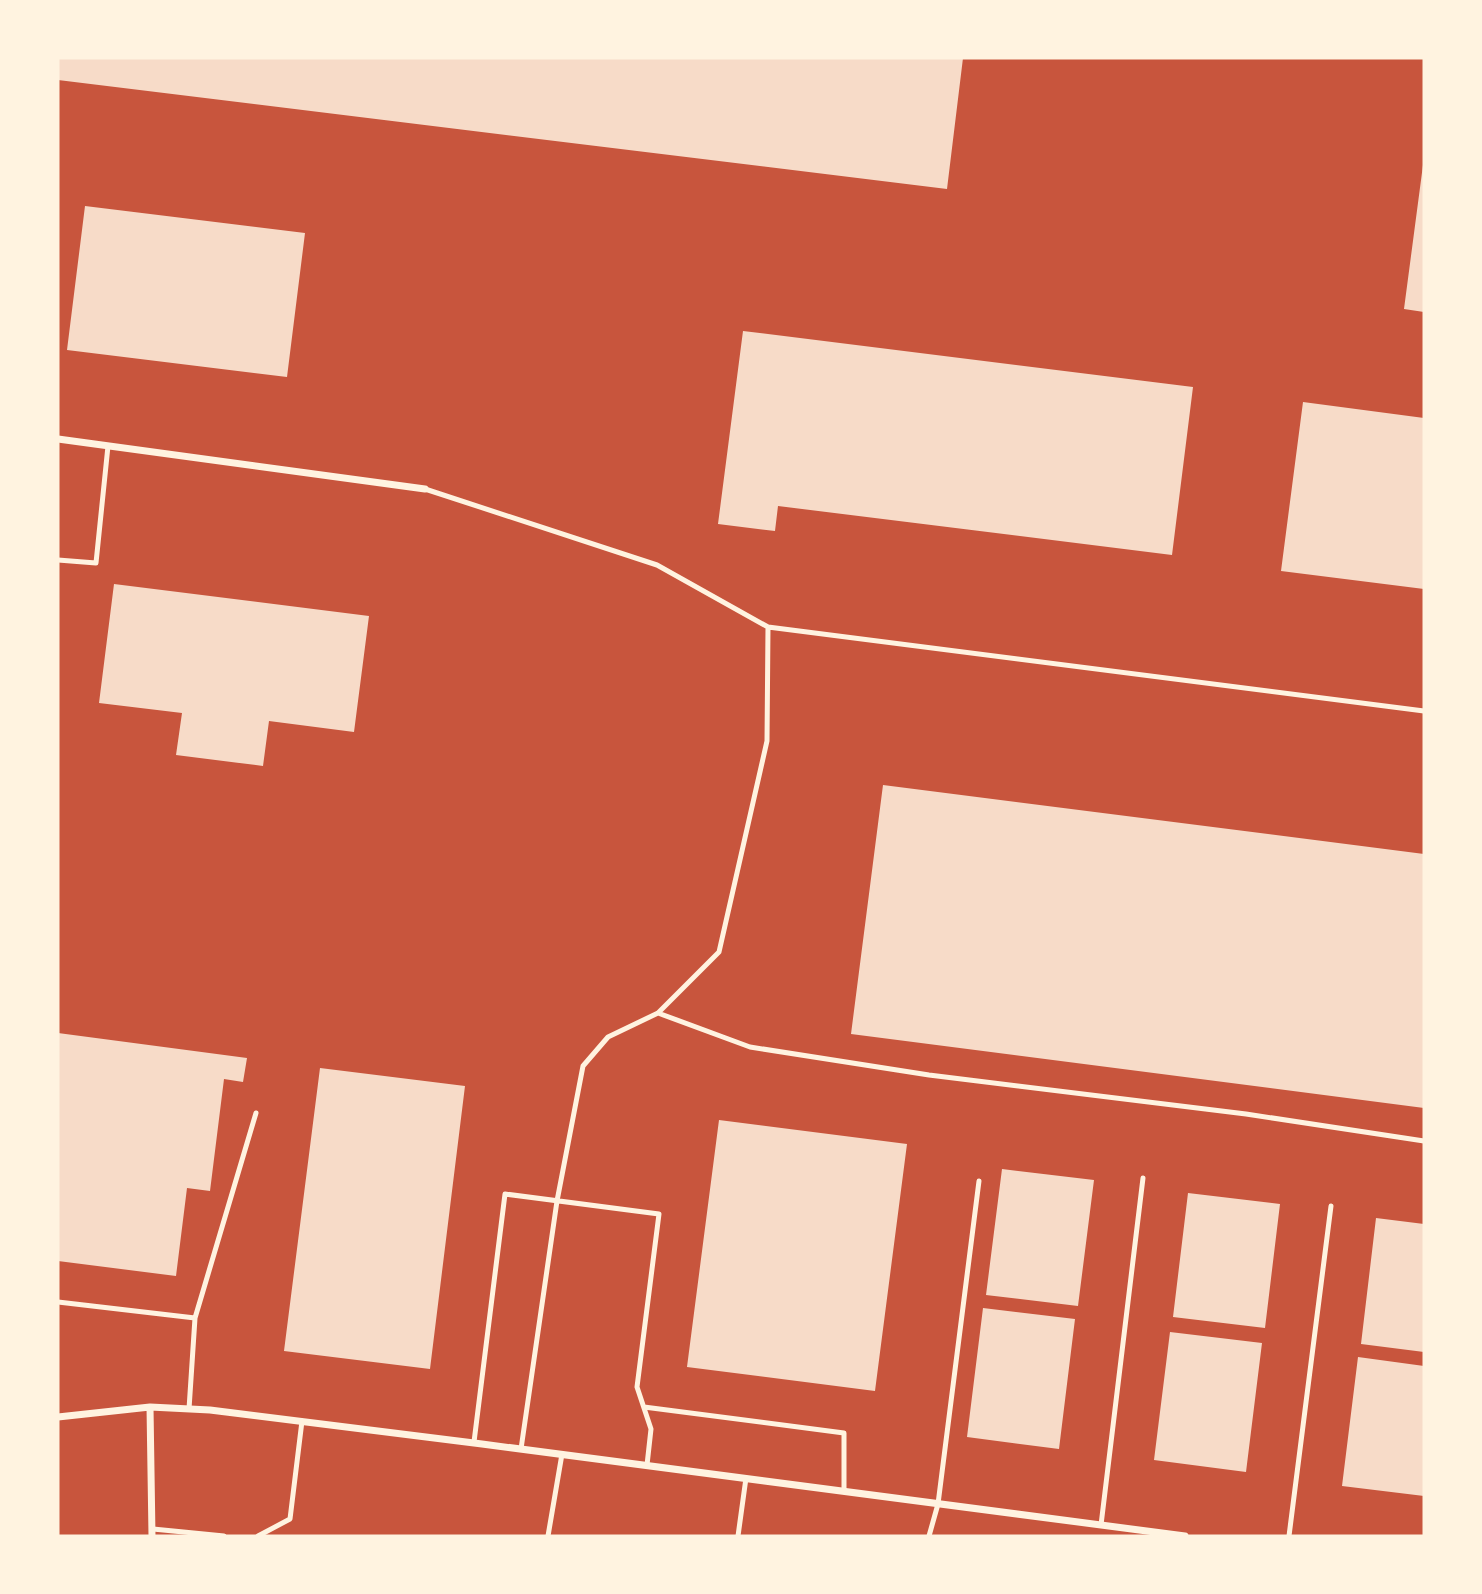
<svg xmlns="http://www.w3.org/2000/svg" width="1482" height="1594" font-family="Ubuntu,sans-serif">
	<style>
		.building { fill: #f7dbc8 }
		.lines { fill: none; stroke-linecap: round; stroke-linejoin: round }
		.service { stroke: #fff3e0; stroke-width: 5 }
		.minor { stroke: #fff3e0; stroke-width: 7 }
	</style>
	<rect width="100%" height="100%" fill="#c8553d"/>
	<path class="building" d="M 58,58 L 963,58 L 947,189 L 58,80 Z
		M 1423,165 L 1424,165 L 1424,312 L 1404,309 Z
		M 85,206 L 305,233 L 287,377 L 67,350 Z
		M 743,331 L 1193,387 L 1172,555 L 778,506 L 775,531 L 718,524 Z
		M 1303,402 L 1424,418 L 1424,589 L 1281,571 Z
		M 114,584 L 369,616 L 354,732 L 269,721 L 263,766 L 176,755 L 182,713 L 99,703 Z
		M 883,785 L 1424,854 L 1424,1108 L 851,1034 Z
		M 58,1033 L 247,1058 L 243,1082 L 224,1079 L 210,1191 L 187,1188 L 176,1276 L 58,1261 Z
		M 320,1068 L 465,1086 L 430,1369 L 284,1351 Z
		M 719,1120 L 907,1144 L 875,1391 L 687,1367 Z
		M 1002,1169 L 1094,1180 L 1078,1306 L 986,1295 Z
		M 1188,1193 L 1280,1204 L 1265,1328 L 1173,1317 Z
		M 1376,1218 L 1424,1224 L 1424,1352 L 1361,1344 Z
		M 983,1308 L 1075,1319 L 1059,1449 L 967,1437 Z
		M 1170,1332 L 1262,1343 L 1246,1472 L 1154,1460 Z
		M 1358,1357 L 1424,1366 L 1424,1496 L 1342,1486 Z"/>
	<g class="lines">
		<path class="service" d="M 425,489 L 657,565 L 768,627 L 767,741 L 719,952 L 658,1013 L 608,1037 L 583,1066 L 557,1201 L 521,1449
			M 58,560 L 96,563 L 108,446
			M 768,627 L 1424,711
			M 658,1013 L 750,1047 L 929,1075 L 1246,1114 L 1424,1141
			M 58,1302 L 195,1318 L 189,1409
			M 195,1318 L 256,1113
			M 644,1407 L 844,1433 L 844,1491
			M 474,1442 L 505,1194 L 659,1214 L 637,1387 L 651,1429 L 647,1465
			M 1101,1525 L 1143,1178
			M 153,1529 L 224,1536
			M 258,1536 L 290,1519 L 302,1421
			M 548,1536 L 562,1454
			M 738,1536 L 746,1478
			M 929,1536 L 938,1504 L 979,1181
			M 1289,1536 L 1331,1206"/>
		<path class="minor" d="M 58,439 L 425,489
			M 150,1407 L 152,1536
			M 58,1417 L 150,1407 L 210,1410 L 482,1444 L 1185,1536"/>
	</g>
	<rect width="1482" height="1594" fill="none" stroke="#fff3e0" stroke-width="119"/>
</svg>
